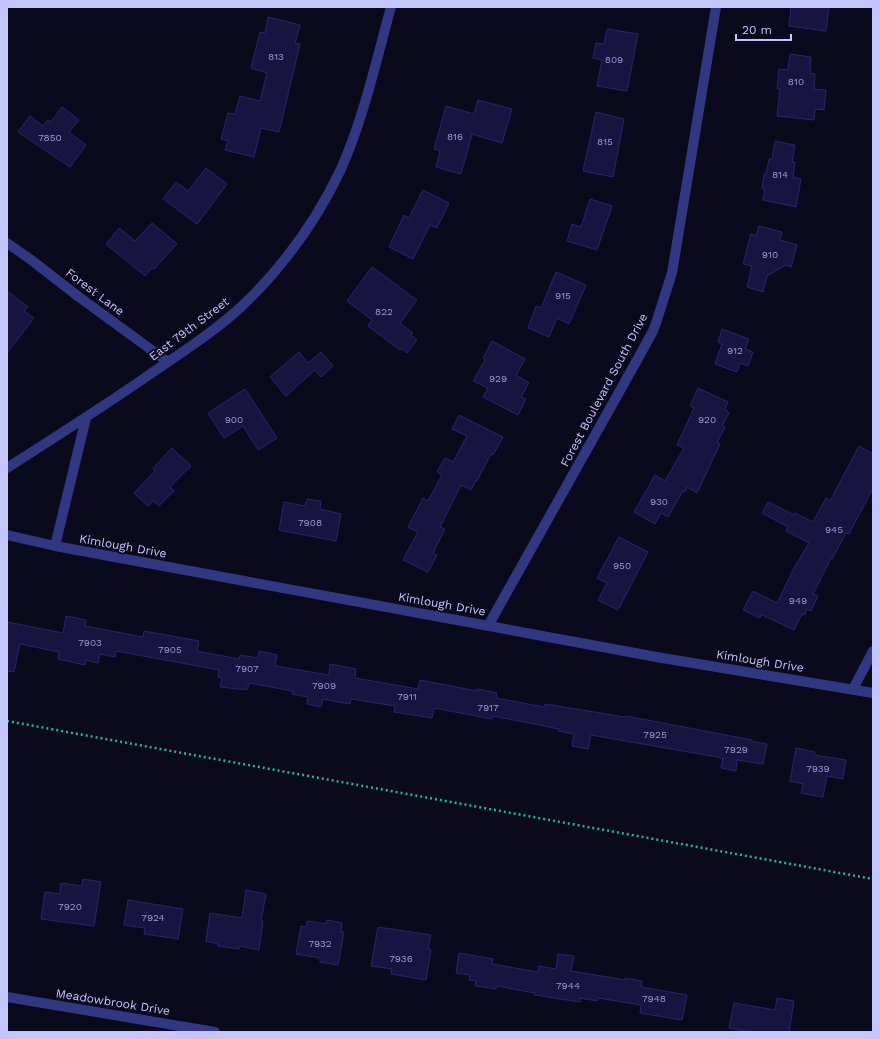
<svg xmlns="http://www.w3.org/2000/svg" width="880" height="1039" font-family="'Work Sans',sans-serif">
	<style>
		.building { fill: #181440; stroke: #2a246e }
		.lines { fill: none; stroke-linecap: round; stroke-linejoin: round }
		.path { stroke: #22b79c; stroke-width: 2.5; stroke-dasharray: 2 3; stroke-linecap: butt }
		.street { stroke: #313781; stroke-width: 10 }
		.labels { text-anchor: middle; stroke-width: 4; stroke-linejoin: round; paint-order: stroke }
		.number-label { font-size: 10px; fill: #9a9acf }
		.street-label { font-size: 12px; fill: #c6c6ff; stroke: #0b0a1d }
	</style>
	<rect width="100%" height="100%" fill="#0b0a1d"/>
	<path class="building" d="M 791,7 L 829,7 L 826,31 L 789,26 Z
		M 268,17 L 300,25 L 295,43 L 300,44 L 279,132 L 261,128 L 254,157 L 225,150 L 228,141 L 221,139 L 228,113 L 235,114 L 240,96 L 260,101 L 267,73 L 251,68 L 260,32 L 265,33 Z
		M 607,29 L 638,34 L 627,91 L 597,86 L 602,60 L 593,58 L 596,43 L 604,44 Z
		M 790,54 L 811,57 L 810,73 L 815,74 L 814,89 L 826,90 L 824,110 L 815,109 L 814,120 L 777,116 L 780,89 L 777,89 L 779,69 L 788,70 Z
		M 478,100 L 512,109 L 502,143 L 472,134 L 461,174 L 436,167 L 440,151 L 434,149 L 446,106 L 474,114 Z
		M 62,107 L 79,120 L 69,132 L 86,145 L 70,167 L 18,132 L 30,116 L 43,126 L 48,120 L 51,122 Z
		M 596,112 L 624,119 L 613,177 L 583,171 Z
		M 775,141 L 795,145 L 792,162 L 795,162 L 793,177 L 801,179 L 796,207 L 763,200 L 765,189 L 762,188 L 764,174 L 766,174 L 769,159 L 772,159 Z
		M 206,168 L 227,184 L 197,224 L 163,199 L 176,182 L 188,191 Z
		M 423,190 L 449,203 L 437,228 L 430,225 L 413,259 L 389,247 L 404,215 L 409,218 Z
		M 590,199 L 612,206 L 597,250 L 567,241 L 572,224 L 581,227 Z
		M 152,223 L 177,244 L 154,269 L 152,268 L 145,276 L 106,244 L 119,228 L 135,241 Z
		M 759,226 L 782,232 L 780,240 L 797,245 L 791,267 L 786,265 L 767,276 L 763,292 L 747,287 L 752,266 L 743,264 L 751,234 L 756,236 Z
		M 372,267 L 417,300 L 400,323 L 413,333 L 411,335 L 417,340 L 407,353 L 401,348 L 400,350 L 368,326 L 372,320 L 347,301 Z
		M 556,272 L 586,285 L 569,324 L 557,318 L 549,337 L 528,328 L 536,306 L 541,308 Z
		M 7,291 L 28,307 L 24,311 L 34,318 L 7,353 Z
		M 722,329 L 749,339 L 745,349 L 753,352 L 748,366 L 740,363 L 737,372 L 715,364 L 722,344 L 718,342 Z
		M 492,341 L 525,359 L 516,375 L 529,383 L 521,397 L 526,399 L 518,415 L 483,397 L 488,388 L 473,381 L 485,360 L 483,358 Z
		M 299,352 L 308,363 L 321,352 L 333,366 L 321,377 L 315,370 L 286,396 L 270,377 Z
		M 698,388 L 728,402 L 725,409 L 729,413 L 722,426 L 725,427 L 717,443 L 720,444 L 697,493 L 687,487 L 685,492 L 683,491 L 668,517 L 661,513 L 655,524 L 634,512 L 655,475 L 665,481 L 684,448 L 677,445 L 694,408 L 690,406 Z
		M 245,389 L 277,438 L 258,450 L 243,426 L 224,438 L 208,413 Z
		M 459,415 L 503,437 L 493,455 L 491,454 L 477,481 L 476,480 L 471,490 L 461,485 L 440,527 L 445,529 L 433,553 L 437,555 L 428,572 L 403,560 L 418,532 L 408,527 L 423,498 L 428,501 L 442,475 L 437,472 L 445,458 L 453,462 L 467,436 L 452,429 Z
		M 859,446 L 873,454 L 873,488 L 849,534 L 846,533 L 832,559 L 831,558 L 813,594 L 818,596 L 811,611 L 807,609 L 805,615 L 802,614 L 794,630 L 762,615 L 760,618 L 743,610 L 753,591 L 777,603 L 794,568 L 809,543 L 786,531 L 788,527 L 762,513 L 768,502 L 794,515 L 795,513 L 813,522 L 826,498 L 830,501 Z
		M 172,448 L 191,466 L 170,487 L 174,491 L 159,506 L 153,501 L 148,506 L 134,493 L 155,471 L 153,468 Z
		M 307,499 L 321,501 L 320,509 L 341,514 L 336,541 L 279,530 L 284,502 L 305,506 Z
		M 619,537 L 648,552 L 618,610 L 598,600 L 607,583 L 597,578 Z
		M 66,616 L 86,620 L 85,626 L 143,637 L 144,631 L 199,641 L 197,651 L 239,659 L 240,655 L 258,658 L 259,651 L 277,655 L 275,666 L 329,675 L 330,664 L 356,669 L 355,678 L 418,689 L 420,680 L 477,691 L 477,689 L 497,693 L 496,698 L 544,707 L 545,704 L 625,717 L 626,716 L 752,740 L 751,741 L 767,744 L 763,764 L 737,760 L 736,771 L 721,768 L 723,758 L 591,735 L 588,749 L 572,746 L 574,734 L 559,731 L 559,729 L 493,716 L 492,719 L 434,708 L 432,718 L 394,712 L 395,706 L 351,699 L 350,704 L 323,699 L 321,707 L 307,704 L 308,697 L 292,694 L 293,691 L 249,683 L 247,690 L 220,687 L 222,678 L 218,677 L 219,670 L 116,651 L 115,657 L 100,654 L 98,663 L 86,660 L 85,665 L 58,659 L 59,652 L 20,644 L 14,672 L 7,671 L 7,622 L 63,633 Z
		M 796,748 L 815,752 L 814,755 L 846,760 L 843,779 L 827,776 L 823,797 L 801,793 L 803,784 L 790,781 Z
		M 83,879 L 101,882 L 94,926 L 41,919 L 45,892 L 60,894 L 61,883 L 82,886 Z
		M 246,890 L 266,894 L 261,921 L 263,921 L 259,950 L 240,946 L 239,949 L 218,946 L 218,944 L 206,941 L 210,913 L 242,918 Z
		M 128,900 L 183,909 L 178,939 L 144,934 L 145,928 L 124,925 Z
		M 327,920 L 342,923 L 341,932 L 344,932 L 338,965 L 320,962 L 320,958 L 296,954 L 301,926 L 306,927 L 307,921 L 326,924 Z
		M 378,927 L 431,935 L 428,949 L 431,950 L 426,980 L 391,974 L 392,969 L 371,966 Z
		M 459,953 L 493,959 L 492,964 L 538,972 L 539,966 L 556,969 L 558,954 L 574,956 L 571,971 L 625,980 L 625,978 L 642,981 L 641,987 L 687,995 L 682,1020 L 640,1013 L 641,1005 L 598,998 L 597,1001 L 580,998 L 580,1002 L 535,995 L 535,993 L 496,986 L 496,989 L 475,986 L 476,981 L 469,980 L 470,975 L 456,973 Z
		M 777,998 L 794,1001 L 789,1032 L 749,1032 L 729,1028 L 734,1003 L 775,1010 Z"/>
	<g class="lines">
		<path class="path" d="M 7,721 L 873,879"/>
		<path class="street" d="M 7,243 L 30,259 L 79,297 L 168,362
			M 7,468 C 54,438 101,408 146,377 C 179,354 213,333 242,306 C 283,267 317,220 341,169 C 364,117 376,61 391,7
			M 7,535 L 55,546 L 662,658 L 873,693
			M 55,546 L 86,418
			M 488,626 L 636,362 L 653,331 L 656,323 L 672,273 L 716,7
			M 853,689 L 873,651
			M 7,997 L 215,1032"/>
	</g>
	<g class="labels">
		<g class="number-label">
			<text x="276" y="60">813</text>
			<text x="614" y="63">809</text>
			<text x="796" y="85">810</text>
			<text x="455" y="140">816</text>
			<text x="50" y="141">7850</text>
			<text x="605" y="145">815</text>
			<text x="780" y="178">814</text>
			<text x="770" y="258">910</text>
			<text x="563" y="299">915</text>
			<text x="384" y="315">822</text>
			<text x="735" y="354">912</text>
			<text x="498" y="382">929</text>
			<text x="234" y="423">900</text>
			<text x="707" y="423">920</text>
			<text x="659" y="505">930</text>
			<text x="310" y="526">7908</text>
			<text x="834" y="533">945</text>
			<text x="622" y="569">950</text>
			<text x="798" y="604">949</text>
			<text x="90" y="646">7903</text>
			<text x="170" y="653">7905</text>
			<text x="247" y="672">7907</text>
			<text x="324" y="689">7909</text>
			<text x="407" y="700">7911</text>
			<text x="488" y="711">7917</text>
			<text x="655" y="738">7925</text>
			<text x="736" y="753">7929</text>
			<text x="818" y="772">7939</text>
			<text x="70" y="910">7920</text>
			<text x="153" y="921">7924</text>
			<text x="320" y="947">7932</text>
			<text x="401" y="962">7936</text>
			<text x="568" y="989">7944</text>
			<text x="654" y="1002">7948</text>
		</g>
		<g class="street-label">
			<text transform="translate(95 292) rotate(37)" y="4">Forest Lane</text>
			<text transform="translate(189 329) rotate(-37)" y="4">East 79th Street</text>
			<text transform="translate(604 390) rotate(-62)" y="4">Forest Boulevard South Drive</text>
			<text transform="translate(123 546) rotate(10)" y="4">Kimlough Drive</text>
			<text transform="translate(442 604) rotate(10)" y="4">Kimlough Drive</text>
			<text transform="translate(760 661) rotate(9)" y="4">Kimlough Drive</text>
			<text transform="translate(113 1002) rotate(9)" y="4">Meadowbrook Drive</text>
		</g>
	</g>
	<rect width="880" height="1039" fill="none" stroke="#c6c6ff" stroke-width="16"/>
	<path d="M736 34v6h55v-6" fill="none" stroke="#c6c6ff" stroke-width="2"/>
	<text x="742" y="34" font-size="12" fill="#c6c6ff" stroke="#0b0a1d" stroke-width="3" paint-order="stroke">20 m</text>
</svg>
